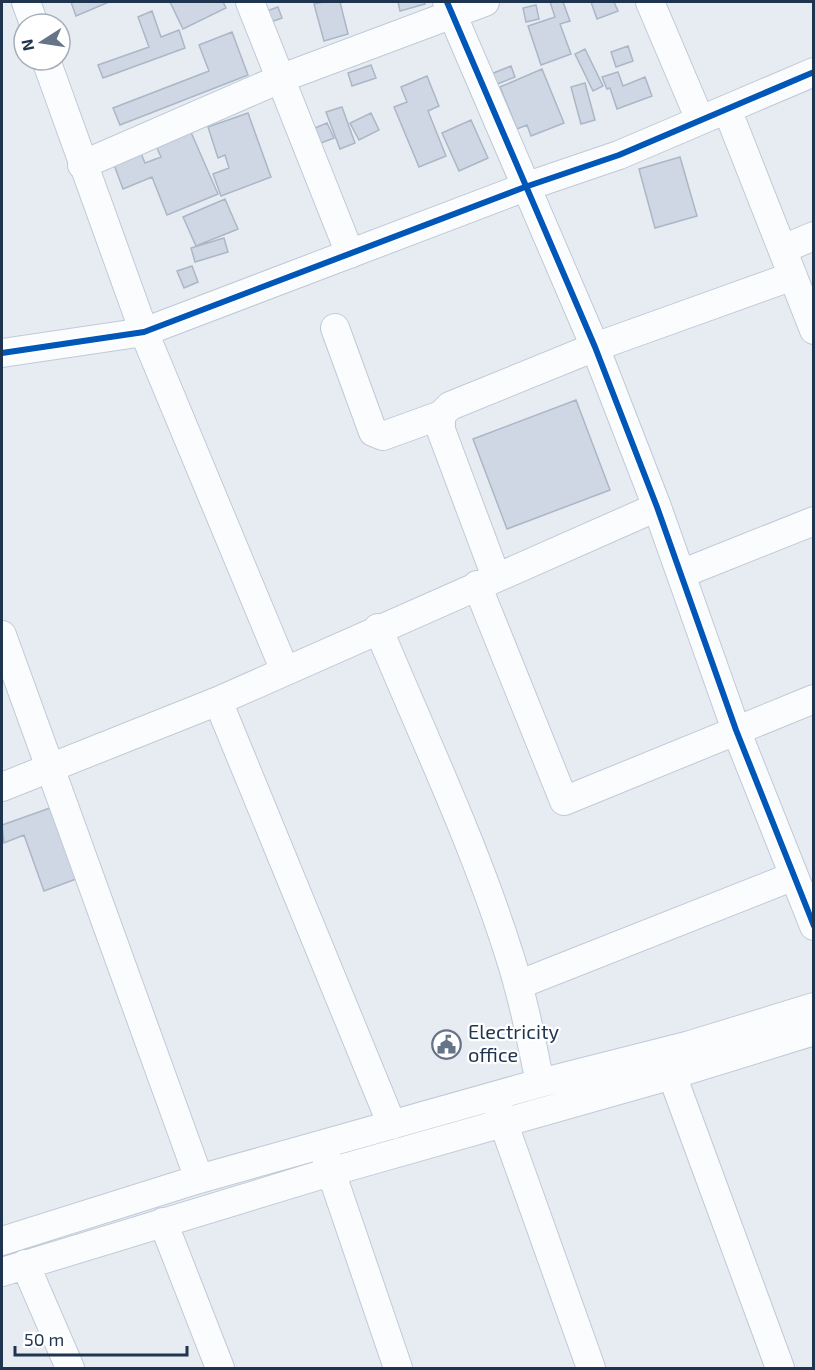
<svg xmlns="http://www.w3.org/2000/svg" width="815" height="1370" font-family="'Exo 2',sans-serif">
	<style>
		.building { fill: #ced7e3; stroke: #abb7c6; stroke-width: 1.5 }
		.lines { fill: none; stroke-linecap: round; stroke-linejoin: round }
		.minor-casing { stroke: #bfcad8; stroke-width: 30 }
		.minor { stroke: #fbfcfd; stroke-width: 28 }
		.cycleway-casing { stroke: #fff; stroke-width: 10 }
		.cycleway { stroke: #0057b8; stroke-width: 6 }
		.labels { text-anchor: middle; stroke-width: 4.5; stroke-linejoin: round; paint-order: stroke }
		.poi-label { font-size: 20px; fill: #1f344e; stroke: #fff; text-anchor: start }
	</style>
	<rect width="100%" height="100%" fill="#e7ecf3"/>
	<path class="building" d="M 71,2 L 109,2 L 76,16 Z
		M 170,2 L 223,2 L 226,8 L 183,29 Z
		M 323,2 L 340,2 L 348,34 L 324,41 L 314,4 Z
		M 398,2 L 424,2 L 425,4 L 400,11 Z
		M 550,2 L 563,2 L 570,21 L 560,24 L 571,54 L 541,65 L 528,26 L 555,17 Z
		M 591,2 L 614,2 L 618,11 L 597,19 Z
		M 536,5 L 539,19 L 526,22 L 523,8 Z
		M 278,7 L 282,18 L 268,23 L 264,12 Z
		M 152,11 L 161,37 L 179,30 L 185,48 L 103,78 L 98,65 L 149,47 L 138,17 Z
		M 232,32 L 248,75 L 120,125 L 113,108 L 209,71 L 199,45 Z
		M 628,46 L 633,61 L 616,67 L 611,52 Z
		M 585,49 L 603,86 L 593,91 L 575,54 Z
		M 371,65 L 376,78 L 352,86 L 348,73 Z
		M 511,66 L 515,77 L 495,85 L 491,74 Z
		M 542,69 L 564,123 L 531,136 L 527,125 L 517,129 L 500,87 Z
		M 618,72 L 623,86 L 645,77 L 652,96 L 617,109 L 610,88 L 607,89 L 602,77 Z
		M 427,76 L 439,106 L 428,111 L 446,156 L 419,167 L 394,107 L 407,102 L 401,87 Z
		M 585,83 L 595,120 L 581,124 L 571,87 Z
		M 342,107 L 355,143 L 340,149 L 326,112 Z
		M 248,113 L 271,177 L 221,196 L 213,174 L 229,168 L 225,155 L 218,158 L 208,127 Z
		M 371,113 L 379,130 L 359,140 L 350,123 Z
		M 471,120 L 488,158 L 459,171 L 442,133 Z
		M 327,123 L 334,138 L 321,143 L 315,128 Z
		M 190,130 L 218,194 L 167,215 L 152,177 L 123,189 L 113,162 L 140,151 L 145,163 L 161,157 L 155,144 Z
		M 680,157 L 697,216 L 655,228 L 639,169 Z
		M 225,199 L 238,229 L 196,246 L 183,217 Z
		M 224,238 L 228,252 L 195,262 L 191,248 Z
		M 192,266 L 198,282 L 184,288 L 177,271 Z
		M 576,400 L 610,490 L 507,529 L 473,439 Z
		M 50,808 L 76,879 L 44,891 L 24,835 L 4,843 L 2,825 Z"/>
	<g class="lines">
		<defs>
			<path id="minor" d="M 26,2 L 34,24
				M 250,2 L 350,254
				M 447,2 L 595,347 L 657,507 L 736,730 L 814,926
				M 650,2 L 700,120
				M 46,60 L 144,332 L 285,671
				M 727,109 L 814,330
				M 82,165 L 282,78 L 485,2
				M 783,249 L 814,236
				M 335,328 L 373,432 L 383,436 L 441,415
				M 2,353 L 144,332 L 525,187 L 619,155 L 814,72
				M 681,574 L 814,521
				M 496,577 L 441,430 L 441,415 L 450,406 L 595,347 L 793,276
				M 477,585 L 564,801 L 814,699
				M 378,628 C 423,736 474,843 509,954 C 523,997 531,1039 540,1083
				M 2,635 L 199,1179
				M 218,701 L 392,1125
				M 2,787 L 218,701 L 657,507
				M 518,985 L 794,876
				M 672,1075 L 780,1368
				M 497,1105 L 591,1368
				M 325,1154 L 398,1368
				M 163,1222 L 220,1368
				M 2,1241 L 199,1179 L 540,1083 L 690,1045 L 814,1007
				M 25,1264 L 70,1368
				M 2,1272 L 330,1172 L 672,1075 L 814,1031"/>
		</defs>
		<use href="#minor" class="minor-casing"/>
		<use href="#minor" class="minor"/>
		<defs>
			<path id="cycleway" d="M 447,2 L 595,347 L 657,507 L 736,730 L 814,926
				M 2,353 L 144,332 L 525,187 L 619,155 L 814,72"/>
		</defs>
		<use href="#cycleway" class="cycleway-casing"/>
		<use href="#cycleway" class="cycleway"/>
	</g>
	<defs>
		<symbol id="civic-ring" viewBox="-11 -11 22 22"><circle r="9.5" fill="#fff" stroke="#657488" stroke-width="1.5"/><path d="M-.6-6.5H3V-4.5H.6V-3L4-1V1h2V6H-6V1h2V-1L-.6-3ZM-1.2 2.5V6h2.4V2.5Z" fill="#657488"/></symbol>
	</defs>
	<g fill-rule="evenodd">
		<use href="#civic-ring" x="430" y="1028" width="33" height="33"/>
	</g>
	<g class="labels">
		<g class="poi-label">
			<text x="468" y="1039">Electricity<tspan x="468" dy="23">office</tspan></text>
		</g>
	</g>
	<rect width="815" height="1370" fill="none" stroke="#1f344e" stroke-width="6"/>
	<g transform="translate(42 42) rotate(258)"><circle r="28" fill="#ffffff" stroke="#a5aeb8" stroke-width="1.5"/>
	<path d="M0-4.5L10 22L0 15L-10 22Z" fill="#657488"/>
	<text y="-9" font-size="16" font-weight="bold" text-anchor="middle" fill="#1f344e">N</text>
	</g>
	<path d="M15 1346v9h172v-9" fill="none" stroke="#1f344e" stroke-width="3"/>
	<text x="24" y="1346" font-size="18" fill="#1f344e" stroke="#ffffff" stroke-width="4.5" paint-order="stroke">50 m</text>
</svg>
